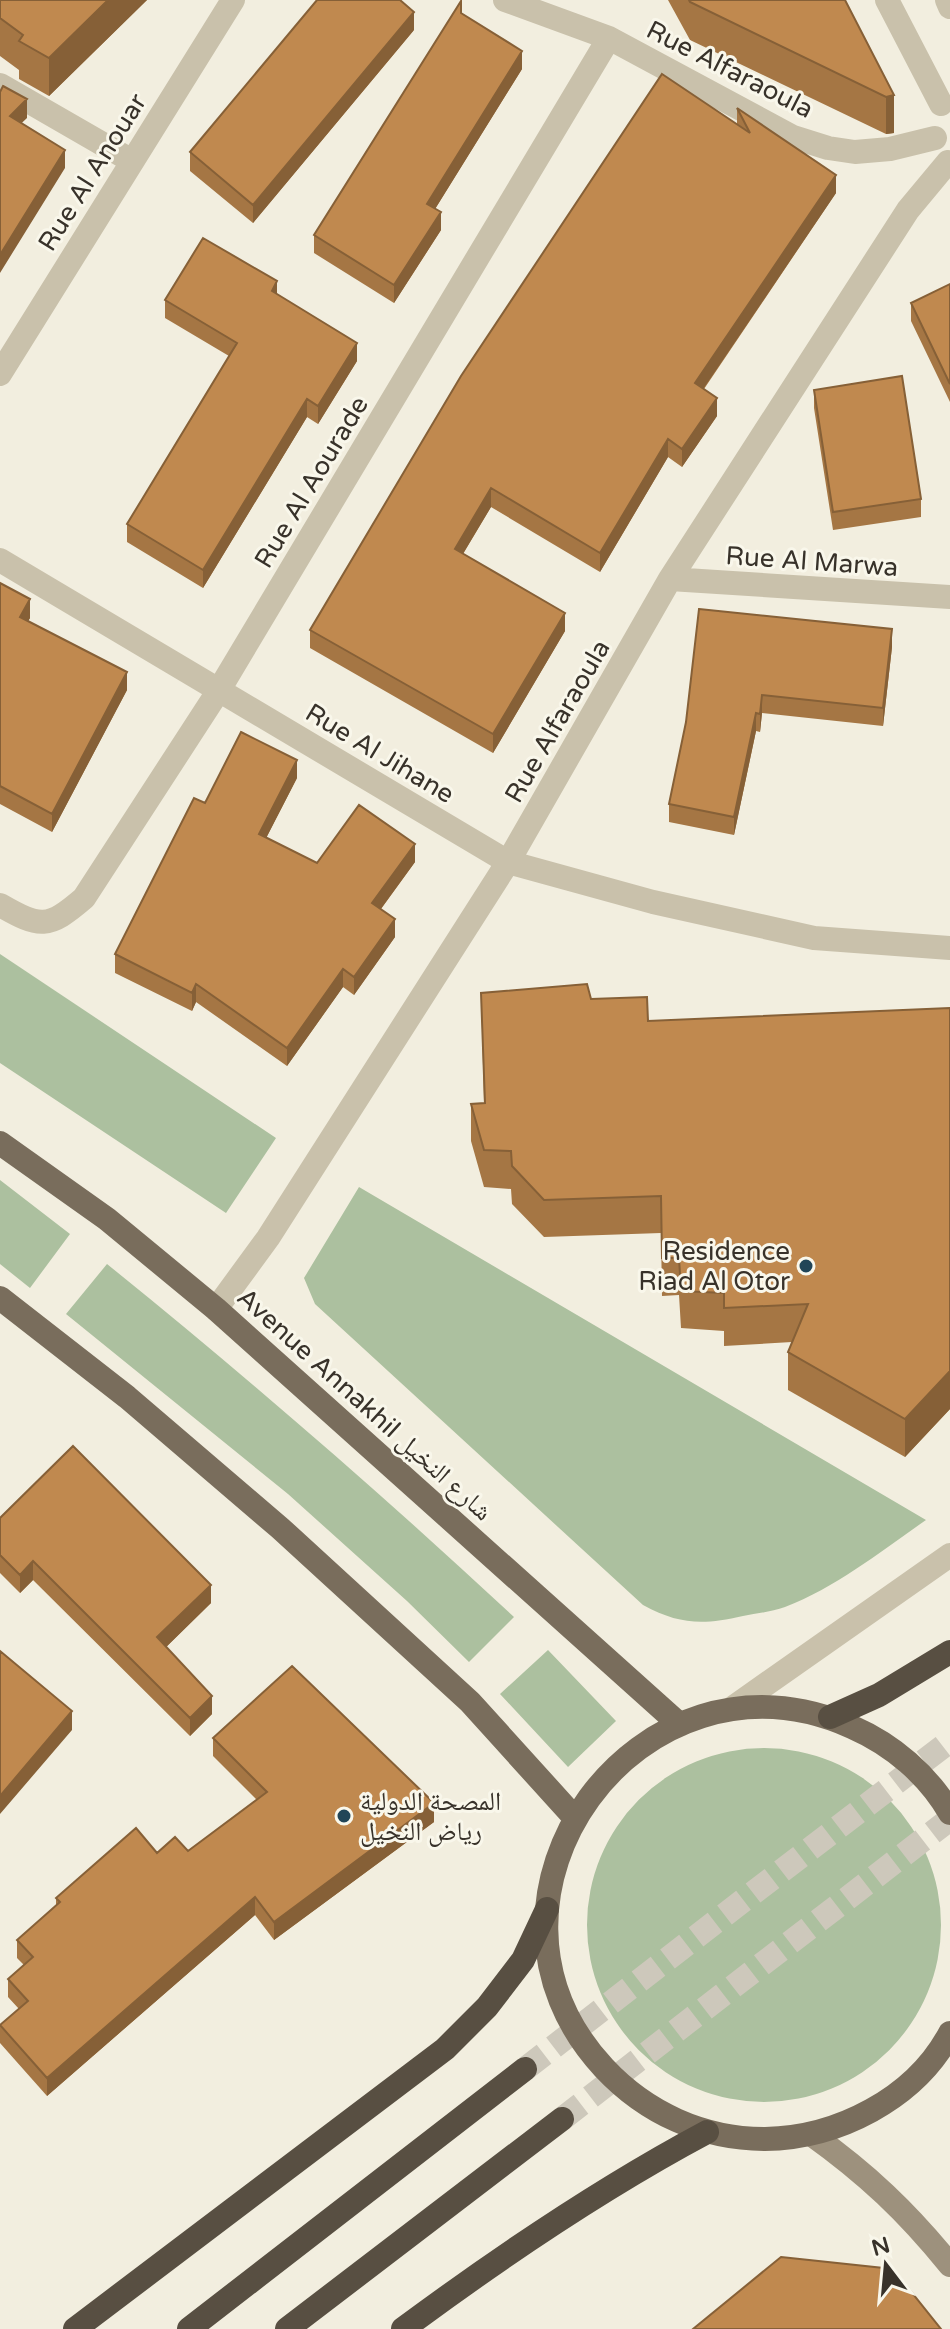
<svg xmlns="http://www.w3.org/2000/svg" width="950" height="2329" font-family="'Varela Round','Noto Naskh Arabic',sans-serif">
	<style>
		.green { fill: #acc09f }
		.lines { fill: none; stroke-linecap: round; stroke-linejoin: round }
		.highway-tunnel { stroke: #cdc8bb; stroke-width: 24; stroke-dasharray: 24 12; stroke-linecap: butt }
		.street { stroke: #c9c1ab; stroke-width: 24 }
		.secondary { stroke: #9d917d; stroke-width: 24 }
		.primary { stroke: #796d5c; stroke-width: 24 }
		.highway { stroke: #584f42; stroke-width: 24 }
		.wall { fill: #a57644 }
		.shaded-wall { fill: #866037 }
		.building { fill: #c0894f; stroke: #866037; stroke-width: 2 }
		.poi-dot { fill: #214557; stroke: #f9f7eb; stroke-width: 3 }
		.labels { text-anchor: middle; stroke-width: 6; stroke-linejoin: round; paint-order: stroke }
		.street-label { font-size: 26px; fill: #38322a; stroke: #f9f7eb }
		.poi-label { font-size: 26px; fill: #38322a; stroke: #f9f7eb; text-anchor: end }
	</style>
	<rect width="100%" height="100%" fill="#f2eedf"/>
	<path class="green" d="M 0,954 L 276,1138 L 226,1213 L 0,1063 Z
		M 0,1180 L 70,1234 L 30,1288 L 0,1264 Z
		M 359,1187 L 926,1520 C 881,1551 837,1587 785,1607 C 772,1612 757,1613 743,1616 C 703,1625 680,1625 643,1605 L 315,1304 L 304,1278 Z
		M 107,1264 C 247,1377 382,1494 514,1617 L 469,1662 L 407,1601 L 288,1494 L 66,1314 Z
		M 548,1650 L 616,1721 L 568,1767 L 500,1694 Z
		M587 1925a177 177 0 1 1 354 0a177 177 0 1 1-354 0Z"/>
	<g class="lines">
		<path class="highway-tunnel" d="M 525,2069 L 950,1741
			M 562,2119 L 950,1819"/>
		<path class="street" d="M 505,0 L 609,38 L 793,137 L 828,148 L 855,152 L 890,149 L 935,138
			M 887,0 L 941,104
			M 947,0 L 950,7
			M 0,85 L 132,161
			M 0,374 L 233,0
			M 0,560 L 508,862 L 653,902 L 814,938 L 950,948
			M 670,579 L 950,597
			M 0,905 C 40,928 48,929 84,898 L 219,690 L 609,38
			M 216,1309 L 268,1238 L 508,862 L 670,579 L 908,210 L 948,162
			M 731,1709 L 950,1555"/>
		<path class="secondary" d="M 811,2134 C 867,2174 907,2212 950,2265"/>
		<path class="primary" d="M 0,1143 L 107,1219 L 216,1309 L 679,1724
			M 0,1298 L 127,1397 L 280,1528 L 470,1702 L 574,1817
			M 950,1813 C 928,1775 893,1745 852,1727 C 640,1632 446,1898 604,2068 C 646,2113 703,2139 765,2139 C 837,2138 915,2099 950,2033"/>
		<path class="highway" d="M 830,1717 L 879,1695 L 950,1652
			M 75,2329 L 445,2049 L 487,2007 L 523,1960 L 547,1909
			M 189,2329 L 525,2069
			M 287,2329 L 562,2119
			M 403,2329 C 500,2257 600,2189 707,2132"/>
	</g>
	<path class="wall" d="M 0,0 L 147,0 L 49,96 L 19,79 L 19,70 L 0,56 Z
		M 668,0 L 845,0 L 894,95 L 894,133 L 886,134 L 690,40 Z
		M 461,13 L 522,69 L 435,209 L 441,230 L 394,303 L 314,253 L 314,235 Z
		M 414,30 L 253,223 L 190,171 L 190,152 Z
		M 737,108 L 836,193 L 704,389 L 717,416 L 682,467 L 668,457 L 600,572 L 491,507 L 463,554 L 565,631 L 493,753 L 310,648 L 310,630 L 737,124 Z
		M 950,284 L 950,402 L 911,321 L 911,303 Z
		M 277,295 L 357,361 L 318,424 L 307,417 L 203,588 L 127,542 L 127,524 L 229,356 L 165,318 L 165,300 Z
		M 814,390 L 921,499 L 921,517 L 833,530 L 814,408 Z
		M 0,583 L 30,618 L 28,621 L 127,690 L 52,832 L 0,804 Z
		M 892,647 L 883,726 L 762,713 L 760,732 L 756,731 L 734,835 L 669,822 L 669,804 L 686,722 Z
		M 297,778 L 266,838 L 317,863 L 415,862 L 381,909 L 395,937 L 354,995 L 343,987 L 287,1066 L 196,1002 L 192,1011 L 115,973 L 115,954 L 205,803 Z
		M 481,993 L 591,999 L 648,1021 L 950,1008 L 950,1409 L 905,1457 L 788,1390 L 788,1352 L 792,1342 L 724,1346 L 724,1331 L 681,1328 L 679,1295 L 662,1296 L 661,1233 L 544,1237 L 512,1204 L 511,1189 L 484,1187 L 471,1141 L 471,1104 L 484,1103 Z
		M 0,1518 L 211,1603 L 166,1647 L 212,1714 L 190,1736 L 33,1580 L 20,1593 L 0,1573 Z
		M 213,1738 L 434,1822 L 274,1940 L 255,1915 L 47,2096 L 0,2043 L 0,2025 L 19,2009 L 8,1997 L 8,1979 L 24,1965 L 17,1958 L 17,1940 L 56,1906 L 56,1898 L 157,1853 L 188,1851 L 257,1800 L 213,1756 Z"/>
	<path class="shaded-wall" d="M 108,0 L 147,0 L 49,96 L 49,58 Z
		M 414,12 L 414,30 L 253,223 L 253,205 Z
		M 522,51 L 522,69 L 427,222 L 427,204 Z
		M 894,95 L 894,133 L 886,134 L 886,97 Z
		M 27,99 L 27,118 L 10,134 L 10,116 Z
		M 65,150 L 65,168 L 0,273 L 0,255 Z
		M 836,175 L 836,193 L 695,401 L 695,383 Z
		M 441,212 L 441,230 L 394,303 L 394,285 Z
		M 277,281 L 277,300 L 272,291 Z
		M 357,343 L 357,361 L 318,424 L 318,406 Z
		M 717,398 L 717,416 L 682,467 L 682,449 Z
		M 307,399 L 307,417 L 203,588 L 203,570 Z
		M 668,439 L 668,457 L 600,572 L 600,553 Z
		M 491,488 L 491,507 L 455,567 L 455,549 Z
		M 30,599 L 30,618 L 20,635 L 20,617 Z
		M 565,613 L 565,631 L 493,753 L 493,734 Z
		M 892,629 L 892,647 L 883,726 L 883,708 Z
		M 127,672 L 127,690 L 52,832 L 52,814 Z
		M 762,695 L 762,713 L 760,732 L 760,714 Z
		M 756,713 L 756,731 L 734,835 L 734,817 Z
		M 297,760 L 297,778 L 259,852 L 259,834 Z
		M 415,844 L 415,862 L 372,921 L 372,903 Z
		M 395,919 L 395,937 L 354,995 L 354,977 Z
		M 343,969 L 343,987 L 287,1066 L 287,1048 Z
		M 196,984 L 196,1002 L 192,1011 L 192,993 Z
		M 950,1371 L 950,1409 L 905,1457 L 905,1419 Z
		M 33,1561 L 33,1580 L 20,1593 L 20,1575 Z
		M 211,1585 L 211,1603 L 157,1656 L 157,1637 Z
		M 212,1696 L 212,1714 L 190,1736 L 190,1718 Z
		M 72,1711 L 72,1730 L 0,1814 L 0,1796 Z
		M 434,1803 L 434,1822 L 274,1940 L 274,1922 Z
		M 255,1897 L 255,1915 L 47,2096 L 47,2078 Z"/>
	<path class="building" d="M 0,0 L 108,0 L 49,58 L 19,41 L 23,35 L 0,18 Z
		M 317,0 L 400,0 L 414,12 L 253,205 L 190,152 Z
		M 689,0 L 845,0 L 894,95 L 886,97 L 690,2 Z
		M 461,1 L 461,13 L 522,51 L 427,204 L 441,212 L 394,285 L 314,235 Z
		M 662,74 L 750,133 L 737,108 L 836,175 L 695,383 L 717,398 L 682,449 L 668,439 L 600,553 L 491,488 L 455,549 L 565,613 L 493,734 L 310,630 L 461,376 Z
		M 3,86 L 27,99 L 10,116 L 65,150 L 0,255 L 0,92 Z
		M 203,238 L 277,281 L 272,291 L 357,343 L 318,406 L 307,399 L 203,570 L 127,524 L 237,343 L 165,300 Z
		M 950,284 L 950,384 L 911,303 Z
		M 902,376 L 921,499 L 833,512 L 814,390 Z
		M 0,583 L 30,599 L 20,617 L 127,672 L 52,814 L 0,786 Z
		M 699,609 L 892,629 L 883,708 L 762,695 L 760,714 L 756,713 L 734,817 L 669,804 L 686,722 Z
		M 241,732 L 297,760 L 259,834 L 317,863 L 359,805 L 415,844 L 372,903 L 395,919 L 354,977 L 343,969 L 287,1048 L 196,984 L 192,993 L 115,954 L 194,798 L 205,803 Z
		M 587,984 L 591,999 L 647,997 L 648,1021 L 950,1008 L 950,1371 L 905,1419 L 788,1352 L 808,1304 L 724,1308 L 724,1293 L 681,1291 L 679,1258 L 662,1258 L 661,1196 L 544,1200 L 512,1166 L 511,1151 L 484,1150 L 471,1104 L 485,1103 L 481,993 Z
		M 73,1446 L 211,1585 L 157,1637 L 212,1696 L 190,1718 L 33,1561 L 20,1575 L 0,1555 L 0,1518 Z
		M 0,1651 L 72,1711 L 0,1796 Z
		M 292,1666 L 434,1803 L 274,1922 L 255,1897 L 47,2078 L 0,2025 L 28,2001 L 8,1979 L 33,1957 L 17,1940 L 60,1902 L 56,1898 L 136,1828 L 157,1853 L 175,1837 L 188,1851 L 267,1792 L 213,1738 Z
		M 781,2257 L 893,2269 L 941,2329 L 693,2329 Z"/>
	<g class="poi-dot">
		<circle cx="806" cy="1266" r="8"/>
		<circle cx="344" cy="1816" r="8"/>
	</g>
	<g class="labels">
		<g class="street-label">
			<text transform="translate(730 69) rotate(27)" y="9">Rue Alfaraoula</text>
			<text transform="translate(92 172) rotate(-58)" y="9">Rue Al Anouar</text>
			<text transform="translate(311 482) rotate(-59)" y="9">Rue Al Aourade</text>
			<text transform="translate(812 561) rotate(4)" y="9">Rue Al Marwa</text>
			<text transform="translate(557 721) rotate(-60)" y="9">Rue Alfaraoula</text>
			<text transform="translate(380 753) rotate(31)" y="9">Rue Al Jihane</text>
			<text transform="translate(365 1404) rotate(42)" y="9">Avenue Annakhil شارع النخيل</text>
		</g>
		<g class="poi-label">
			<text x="790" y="1260">Residence<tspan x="790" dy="30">Riad Al Otor</tspan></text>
			<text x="360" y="1810" text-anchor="start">المصحة الدولية<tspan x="360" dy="30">رياض النخيل</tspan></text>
		</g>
	</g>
	<g transform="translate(886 2265) rotate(344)" stroke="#f9f7eb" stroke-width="6" paint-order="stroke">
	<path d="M0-6L14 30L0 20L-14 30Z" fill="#38322a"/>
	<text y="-12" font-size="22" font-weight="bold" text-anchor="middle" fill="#38322a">N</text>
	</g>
</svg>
